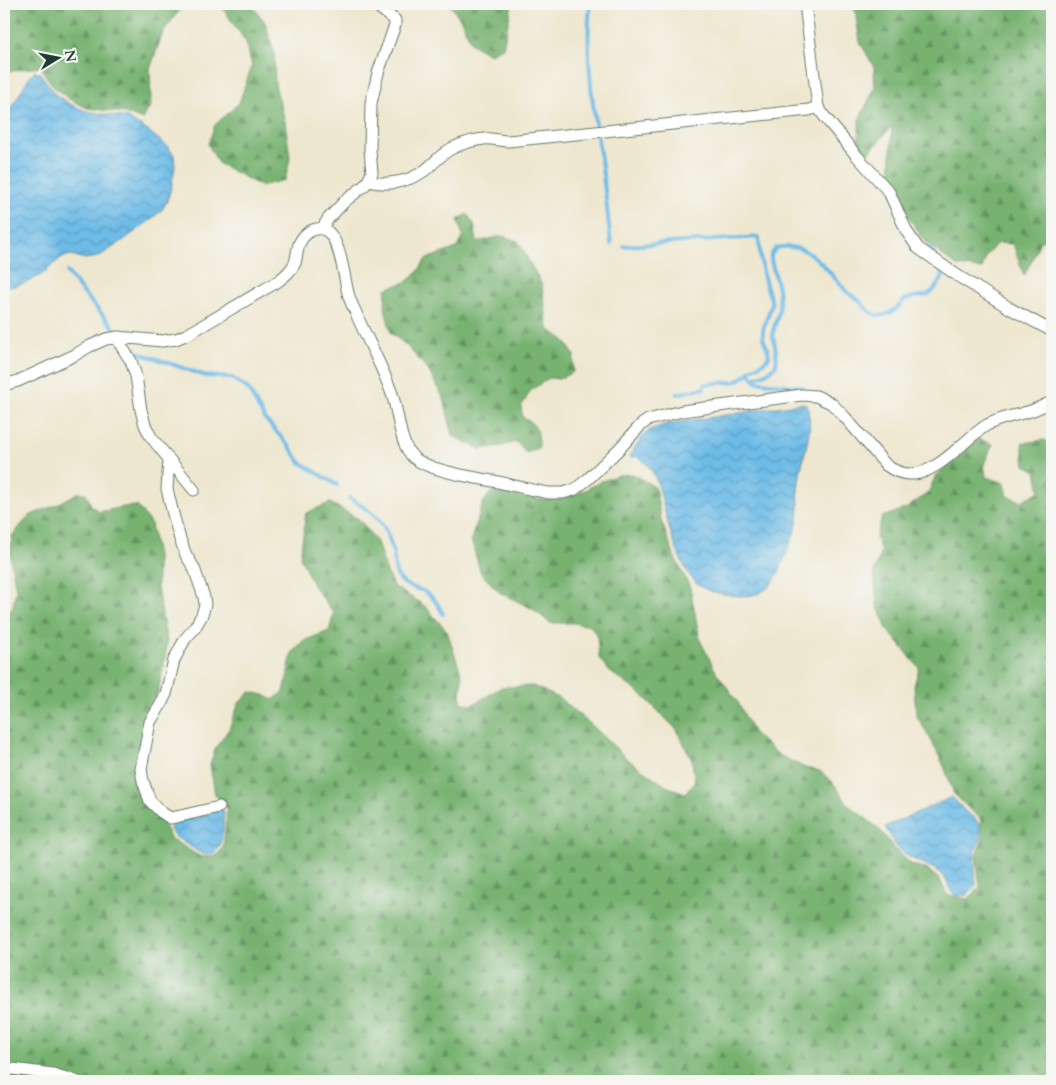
<svg xmlns="http://www.w3.org/2000/svg" width="1056" height="1085" font-family="Cardo,serif">
	<style>
		.forest { fill: url(#forest-firs); stroke: #4b7852 }
		.water { fill: url(#water-waves); stroke: #467c8e }
		.lines { fill: none; stroke-linecap: round; stroke-linejoin: round }
		.stream { stroke: #6dbbe7; stroke-width: 4 }
		.street-casing { stroke: #67786a; stroke-width: 13 }
		.street { stroke: #fff; stroke-width: 11 }
	</style>
	<defs>
		<pattern id="forest-firs" width="22" height="20" patternUnits="userSpaceOnUse" patternTransform="scale(1.25)"><rect width="22" height="20" fill="#77b271"/><path d="M5 1l3.5 6h-7zM16 11l3.5 6h-7z" fill="#61925e"/></pattern>
		<pattern id="water-waves" width="16" height="10" patternUnits="userSpaceOnUse" patternTransform="scale(1.25)"><rect width="16" height="10" fill="#6dbbe7"/><path d="M0 5q4-4 8 0t8 0" fill="none" stroke="#5999bc"/></pattern>
	</defs>
	<rect width="100%" height="100%" fill="#f6f6f2"/>
	<filter id="ink" filterUnits="userSpaceOnUse"><feTurbulence type="fractalNoise" baseFrequency=".02" numOctaves="2"/><feDisplacementMap in="SourceGraphic" scale="10" xChannelSelector="R" yChannelSelector="G"/><feConvolveMatrix kernelMatrix="1 2 1 2 8 2 1 2 1" color-interpolation-filters="sRGB"/></filter>
	<filter id="wash" filterUnits="userSpaceOnUse"><feTurbulence type="fractalNoise" baseFrequency=".0096" numOctaves="4" result="noise"/><feDisplacementMap in="SourceGraphic" scale="20" xChannelSelector="R" yChannelSelector="G"/><feGaussianBlur stdDeviation="1.12" result="paint"/><feColorMatrix in="noise" values="0 0 0 0 0 0 0 0 0 0 0 0 0 0 0 0 0 1.4 0 .05"/><feComposite in="paint" operator="in"/></filter>
	<g filter="url(#wash)">
		<rect width="100%" height="100%" fill="#eee7cf"/>
		<path class="forest" d="M 4,4 L 190,4 L 182,7 L 163,32 L 150,69 L 151,105 L 142,120 L 125,113 L 87,108 L 69,99 L 53,86 L 40,67 L 22,69 L 4,73 Z
			M 220,4 L 251,4 L 265,22 L 274,53 L 275,85 L 285,121 L 290,158 L 285,180 L 261,186 L 218,163 L 208,144 L 215,125 L 239,103 L 252,66 L 246,42 Z
			M 449,4 L 512,4 L 503,48 L 490,54 L 472,44 L 460,18 Z
			M 854,4 L 1052,4 L 1052,238 L 1040,241 L 1034,256 L 1024,276 L 1013,244 L 997,243 L 986,256 L 982,269 L 957,266 L 925,242 L 902,207 L 890,181 L 892,126 L 862,161 L 859,147 L 859,120 L 875,87 L 874,67 L 860,42 Z
			M 467,214 L 474,224 L 477,242 L 502,236 L 518,241 L 542,285 L 548,329 L 564,340 L 574,355 L 573,372 L 559,379 L 549,378 L 531,390 L 521,407 L 523,418 C 538,425 539,432 539,448 L 526,453 L 516,442 L 502,446 L 480,449 L 453,436 L 444,399 L 428,370 L 407,346 L 391,333 L 385,308 L 386,289 L 406,282 L 417,273 L 426,259 L 457,248 L 463,236 L 458,220 Z
			M 978,439 L 993,444 L 984,464 L 986,477 L 1005,483 L 1008,496 L 1021,501 L 1040,491 L 1036,471 L 1025,465 L 1022,443 L 1044,440 L 1052,444 L 1052,1081 L 4,1081 L 4,612 L 13,607 L 16,590 L 10,556 L 12,536 L 29,516 L 58,504 L 77,493 L 86,493 L 91,505 L 99,512 L 124,507 L 137,506 L 151,524 L 157,557 L 157,587 L 167,643 L 165,658 L 158,693 L 147,715 L 138,748 L 138,776 L 164,819 L 165,828 L 171,839 L 201,857 L 217,855 L 223,848 L 227,815 L 226,808 L 215,794 L 210,765 L 216,747 L 229,729 L 239,703 L 250,692 L 264,695 L 273,700 L 284,692 L 292,653 L 303,641 L 329,631 L 334,613 L 314,587 L 300,557 L 306,513 L 330,503 L 359,519 L 377,542 L 385,567 L 393,586 L 425,606 L 447,631 L 462,676 L 461,702 L 472,705 L 502,687 L 533,686 L 559,698 L 595,728 L 627,759 L 666,786 L 685,793 L 695,782 L 692,760 L 677,730 L 641,694 L 609,671 L 599,658 L 597,636 L 591,626 L 574,623 L 550,623 L 533,609 L 499,592 L 481,573 L 471,540 L 483,503 L 492,491 L 525,498 L 549,500 L 575,495 L 602,481 L 618,475 L 633,474 L 655,487 L 661,520 L 675,558 L 690,587 L 700,640 L 716,672 L 737,701 L 755,735 L 779,755 L 805,768 L 820,771 L 835,785 L 849,806 L 862,815 L 880,830 L 896,850 L 911,864 L 928,870 L 940,880 L 947,895 L 968,899 L 980,887 L 976,855 L 983,838 L 980,818 L 968,808 L 954,794 L 944,766 L 929,736 L 916,715 L 914,686 L 919,668 L 887,629 L 877,605 L 874,572 L 881,552 L 876,537 L 882,517 L 907,508 L 928,493 L 936,475 Z"/>
		<path class="water" d="M 35,71 L 40,73 L 56,95 L 70,104 L 85,111 L 127,118 L 148,131 L 167,146 L 174,155 L 175,167 L 171,188 L 167,201 L 162,210 L 148,222 L 121,242 L 98,257 L 85,259 L 75,256 L 70,255 L 61,258 L 41,275 L 28,282 L 16,286 L 4,287 L 4,121 L 29,77 Z
			M 803,403 L 806,404 C 815,426 804,452 800,474 C 798,485 798,494 799,504 C 800,523 791,542 784,559 C 775,582 768,597 739,596 C 726,595 711,593 700,586 C 681,573 668,526 663,504 C 659,486 654,465 636,456 L 631,458 L 629,456 L 643,436 L 651,429 L 667,424 Z
			M 952,797 L 966,812 L 975,818 L 980,826 L 981,839 L 974,852 L 976,885 L 967,895 L 956,896 L 951,892 L 946,880 L 937,870 L 909,857 L 896,846 L 885,827 Z
			M 221,810 L 224,811 C 224,821 223,847 215,852 C 212,854 206,854 202,854 L 174,836 L 170,829 L 171,825 L 174,823 Z"/>
		<g class="lines">
			<path class="stream" d="M 590,4 C 585,56 593,108 601,160 C 605,188 608,216 611,244
				M 624,246 L 759,237 L 760,255 L 764,278 L 772,303 L 763,330 L 763,338 L 768,350 L 769,357 L 764,362 L 749,371 L 755,381 L 802,387 L 803,391
				M 928,246 L 934,253
				M 67,272 C 81,292 99,310 115,329
				M 903,301 C 910,296 919,297 927,295 C 934,292 939,284 943,277 L 940,266
				M 128,344 L 137,352 L 206,376 L 232,378 L 248,389 L 264,418 L 290,447 L 300,462 L 337,485
				M 754,378 C 761,375 773,372 776,364 C 779,356 773,342 773,333 C 774,325 778,318 779,310 C 781,294 775,276 771,260 L 771,255 L 776,248 C 811,240 827,271 847,292 C 850,295 854,296 857,299 C 863,303 867,312 874,314 C 885,319 894,311 901,304
				M 737,381 L 748,374
				M 705,384 L 734,382
				M 677,394 L 704,388
				M 349,498 C 374,512 387,523 393,553 C 395,559 394,569 397,575 C 404,587 413,587 423,591 C 433,596 438,604 443,614"/>
		</g>
	</g>
	<g filter="url(#ink)">
		<g class="lines">
			<defs>
				<path id="street" d="M 805,4 L 818,107 L 824,116 L 857,156 L 889,192 L 907,232 L 918,248 L 958,276 L 1011,309 L 1052,331
					M 368,181 C 387,186 408,182 424,171 C 435,163 442,152 455,147 C 464,143 474,140 484,139 C 492,138 500,141 508,141 L 809,110 L 818,107
					M 322,229 L 328,219 L 344,202 L 364,186 L 368,181 L 372,173 L 370,150 L 371,103 L 378,73 L 395,25 L 395,20 L 374,4
					M 118,337 L 120,344 L 131,361 L 136,376 L 141,410 L 145,425 L 151,437 L 194,490
					M 4,385 L 18,381 L 75,355 L 88,347 L 106,339 L 118,337 L 162,341 L 176,339 L 188,334 L 277,282 C 284,277 291,271 295,263 C 297,257 297,250 299,244 C 303,235 312,227 322,229 C 340,232 344,278 348,293 C 350,302 355,310 358,318 C 369,343 383,368 392,394 C 399,413 399,445 414,458 C 430,471 472,477 493,481 C 512,485 530,490 549,493 L 563,493 L 574,490 L 588,479 L 619,449 L 641,425 L 648,420 L 682,411 L 802,395 L 816,396 L 831,403 L 844,416 L 886,465 C 925,495 957,443 987,425 C 1000,418 1017,415 1031,411 C 1038,408 1045,405 1052,402
					M 169,459 L 167,489 L 173,514 L 180,539 L 186,555 L 194,568 L 204,597 L 205,605 L 202,615 L 194,629 L 185,639 L 174,660 L 166,694 L 160,706 L 150,722 L 141,769 L 143,781 L 150,801 L 161,812 L 170,818 L 176,817 L 219,807
					M 4,1068 L 53,1074 L 76,1081"/>
			</defs>
			<use href="#street" class="street-casing"/>
			<use href="#street" class="street"/>
		</g>
	</g>
	<rect width="1056" height="1085" fill="none" stroke="#f6f6f2" stroke-width="20"/>
	<g transform="translate(58 58) rotate(80)" stroke="#f6f6f2" stroke-width="4" paint-order="stroke">
	<path d="M0-4L9 19L0 12L-9 19Z" fill="#1f3d34"/>
	<text y="-8" font-size="14" font-weight="bold" text-anchor="middle" fill="#1f3d34">N</text>
	</g>
</svg>
